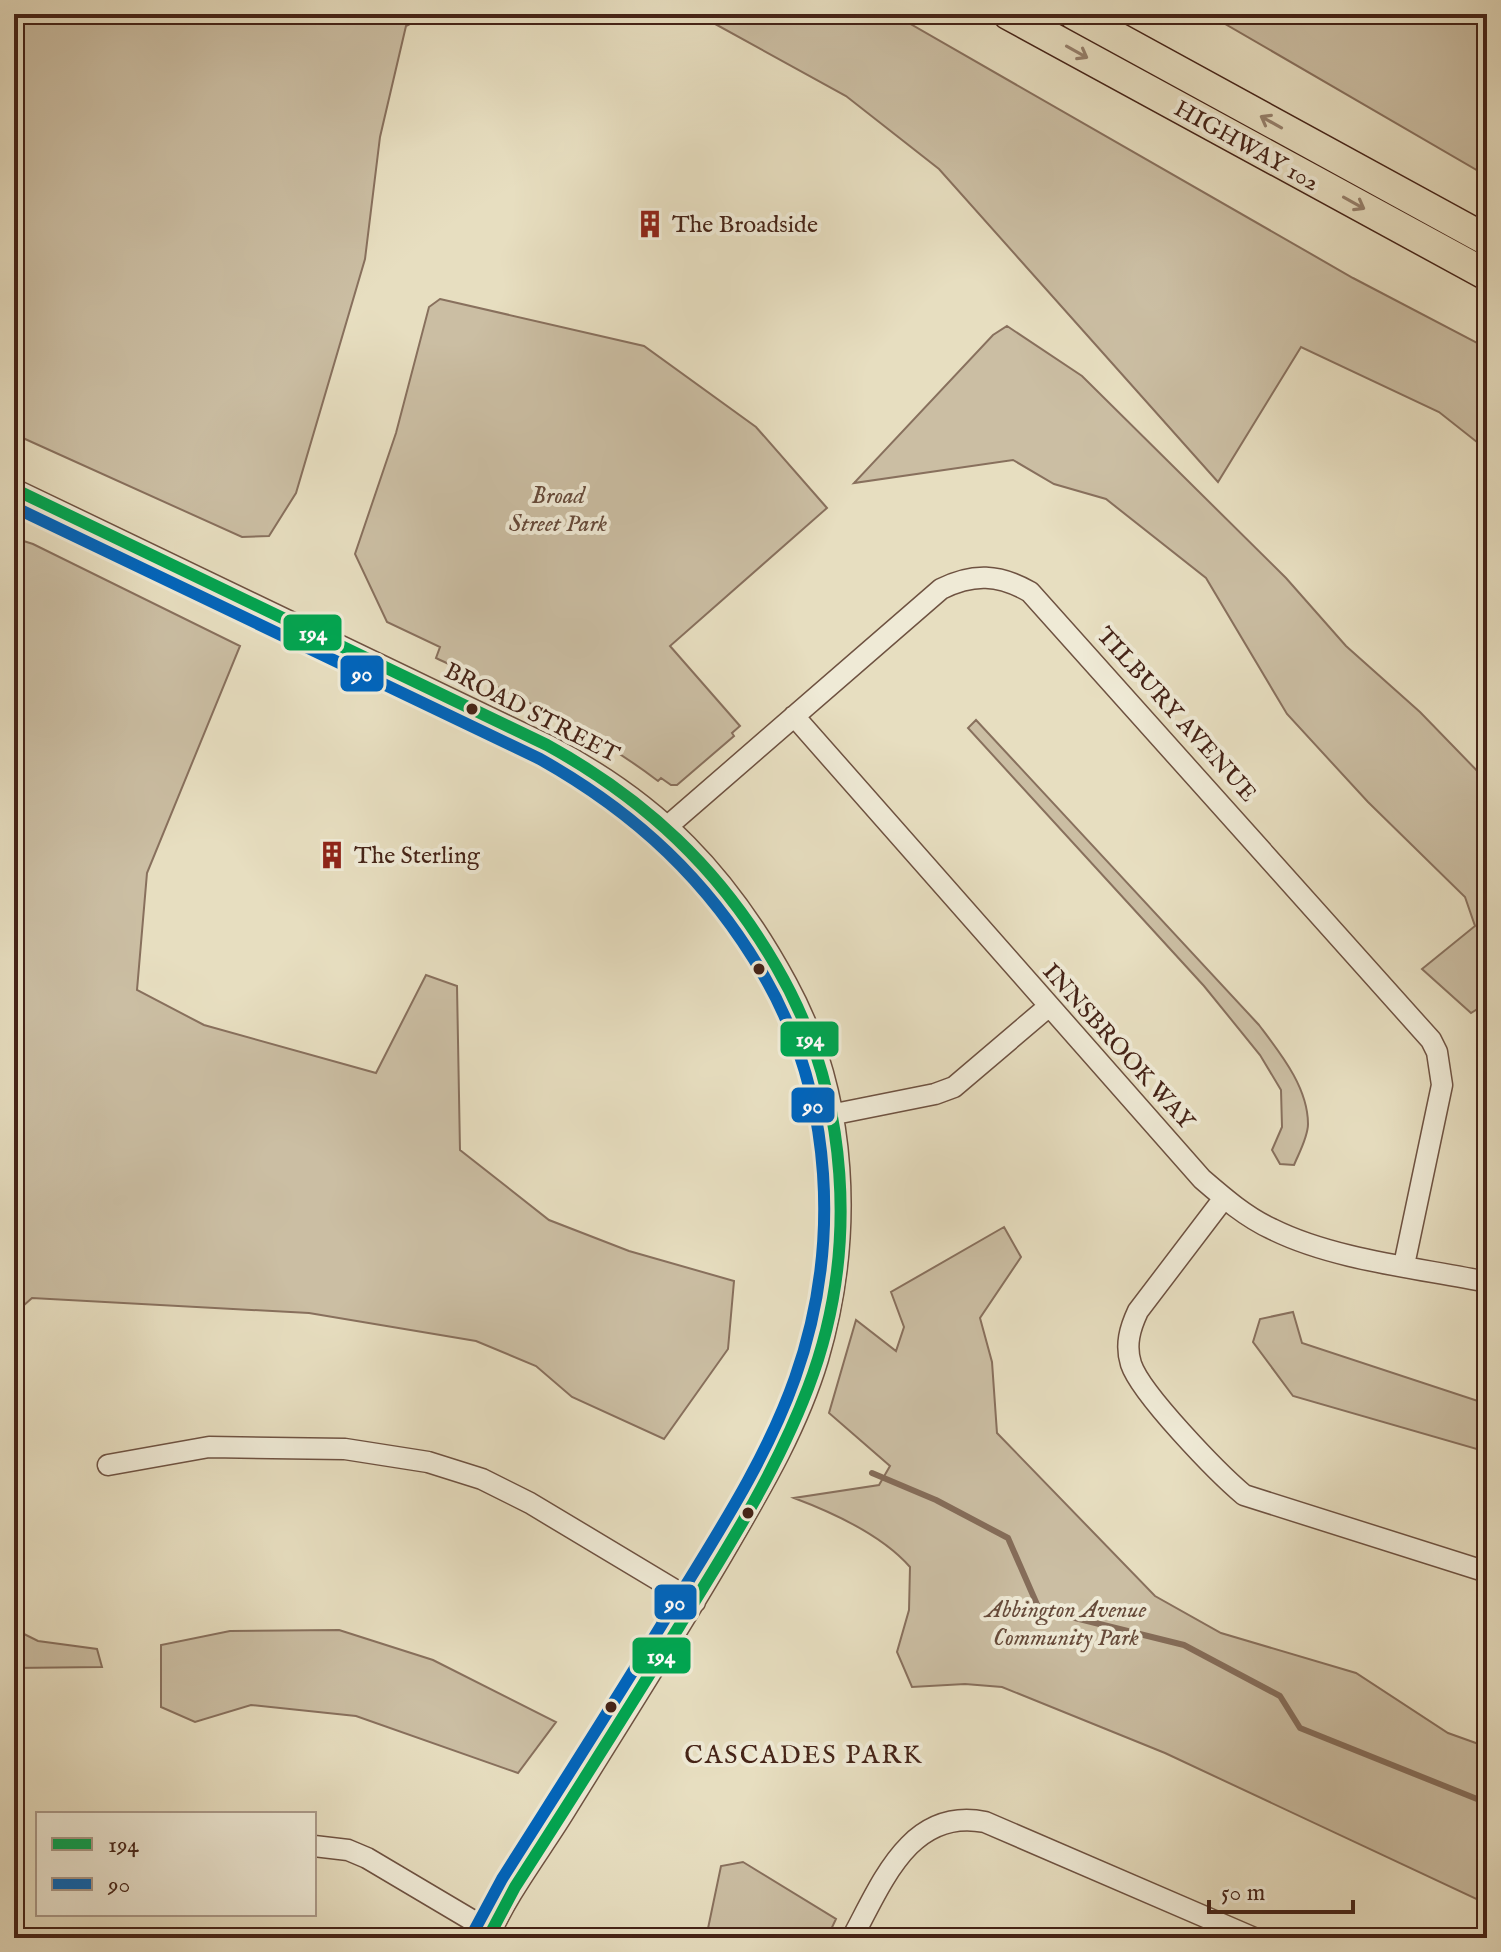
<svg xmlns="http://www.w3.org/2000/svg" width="1501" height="1952" font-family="'IM FELL English',serif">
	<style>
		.green { fill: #cbbea3; stroke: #88705d; stroke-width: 2 }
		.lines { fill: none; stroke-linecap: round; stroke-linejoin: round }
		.stream { stroke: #856d5a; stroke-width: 6 }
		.minor-casing { stroke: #6e5241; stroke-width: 23 }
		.highway-casing { stroke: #452317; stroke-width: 33 }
		.minor { stroke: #efead6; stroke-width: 20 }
		.highway { stroke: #e7dec0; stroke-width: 30 }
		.bus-1-casing { stroke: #efead6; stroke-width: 18 }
		.bus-2-casing { stroke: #efead6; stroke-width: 18 }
		.bus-1 { stroke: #00a651; stroke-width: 12 }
		.bus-2 { stroke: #0065bd; stroke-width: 12 }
		.oneway { stroke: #96806c }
		.bus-dot { fill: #452317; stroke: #efead6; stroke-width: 3 }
		.labels { text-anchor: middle; stroke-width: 8; stroke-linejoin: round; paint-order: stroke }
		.street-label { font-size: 24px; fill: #452317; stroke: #efead6 }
		.poi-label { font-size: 24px; fill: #452317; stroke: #efead6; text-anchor: start }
		.park-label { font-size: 24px; font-style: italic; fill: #664a3a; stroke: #efead6 }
		.neighbourhood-label { font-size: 26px; letter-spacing: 2px; fill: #452317; stroke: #efead6 }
		.line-badge { stroke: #efead6; stroke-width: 3 }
		.badge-label { font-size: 22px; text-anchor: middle; font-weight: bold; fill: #fff }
	</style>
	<rect width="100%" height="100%" fill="#e7dec0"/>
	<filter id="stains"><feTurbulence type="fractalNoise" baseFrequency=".0025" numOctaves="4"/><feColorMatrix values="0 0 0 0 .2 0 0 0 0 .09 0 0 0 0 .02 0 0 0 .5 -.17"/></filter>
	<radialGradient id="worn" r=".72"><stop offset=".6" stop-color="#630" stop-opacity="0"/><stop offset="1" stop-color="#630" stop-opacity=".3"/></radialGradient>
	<path class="green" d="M 14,14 L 429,14 L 406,26 L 380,137 L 365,259 L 296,493 L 269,536 L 242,537 L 14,434 Z
		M 697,14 L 893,14 L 1353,278 L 1487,348 L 1487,450 L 1439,412 L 1301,347 L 1218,482 L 939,169 L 846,96 Z
		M 1208,14 L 1487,14 L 1487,176 Z
		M 440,299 L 644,346 L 756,427 L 827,508 L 670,646 L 740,726 L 732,733 L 734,736 L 677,785 L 671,785 L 661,778 L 658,781 C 590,729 512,694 436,658 L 440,647 L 387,622 L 355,554 L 396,433 L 429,307 Z
		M 1007,326 L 1082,376 L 1286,578 L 1346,646 L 1420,712 L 1487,781 L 1487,1003 L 1471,1013 L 1422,969 L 1475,926 L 1465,897 L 1368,802 L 1287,714 L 1206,578 L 1106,499 L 1054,484 L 1013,460 L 854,483 L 993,335 Z
		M 14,538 L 33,544 L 240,646 L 147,873 L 137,990 L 204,1025 L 376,1073 L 426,975 L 457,986 L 460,1150 L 549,1220 L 629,1251 L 734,1281 L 728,1349 L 664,1439 L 572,1397 L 536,1366 L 476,1341 L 309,1313 L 32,1298 L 14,1314 Z
		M 976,720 L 1259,1025 C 1280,1053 1308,1087 1308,1124 C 1308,1137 1299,1153 1294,1165 L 1280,1164 L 1272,1150 L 1282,1127 L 1281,1090 L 1260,1055 L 1204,986 L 968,728 Z
		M 1004,1227 L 1021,1257 L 980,1318 L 992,1362 L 997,1433 L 1155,1596 L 1221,1633 L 1356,1673 L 1448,1733 L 1487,1747 L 1487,1904 L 1165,1753 L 1002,1687 L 965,1684 L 912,1687 L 897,1652 L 909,1610 L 910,1567 C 882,1535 834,1513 794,1498 L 879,1485 L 890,1466 L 829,1413 L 856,1320 L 896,1351 L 904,1327 L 891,1292 Z
		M 1293,1312 L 1302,1343 L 1487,1404 L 1487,1452 L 1293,1396 L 1253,1342 L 1260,1319 Z
		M 14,1629 L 38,1641 L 97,1649 L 102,1667 L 14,1668 Z
		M 339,1630 L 433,1660 L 556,1722 L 518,1773 L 356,1716 L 251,1705 L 195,1722 L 161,1707 L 161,1645 L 230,1631 Z
		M 743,1862 L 836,1919 L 827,1938 L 706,1938 L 721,1866 Z"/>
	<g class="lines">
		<path class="stream" d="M 872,1473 L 936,1500 L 1008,1538 L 1039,1609 L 1184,1645 L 1280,1696 L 1300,1728 L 1487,1803"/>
		<defs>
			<path id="minor" d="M 14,489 L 547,745 C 658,802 728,875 787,984 C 849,1098 854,1236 818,1359 C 797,1429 759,1492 723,1554 C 673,1639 620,1722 568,1806 C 542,1849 508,1892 488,1938
				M 794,716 L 1202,1179 C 1224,1198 1246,1217 1272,1229 C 1334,1260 1419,1268 1487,1282
				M 669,825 L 941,589 C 973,573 999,574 1030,592 L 1431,1040 L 1437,1052 L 1442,1085 L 1404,1265
				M 835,1114 L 935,1094 L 954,1087 L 1048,1007
				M 1224,1198 L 1138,1311 C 1130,1328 1125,1345 1131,1364 C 1141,1394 1218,1473 1244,1495 L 1487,1572
				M 108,1465 L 209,1447 L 345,1449 L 428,1462 L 482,1479 L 530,1503 L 695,1602
				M 314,1846 L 348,1850 L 367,1858 L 502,1938
				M 852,1938 C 882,1883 910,1807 985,1822 L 1254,1938"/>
			<path id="highway" d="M 1008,14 L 1487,275
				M 1074,14 L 1487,240"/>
		</defs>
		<use href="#minor" class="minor-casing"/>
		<use href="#highway" class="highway-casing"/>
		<use href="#minor" class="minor"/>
		<use href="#highway" class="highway"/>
		<defs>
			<path id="bus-1" d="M 14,489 L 547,745 C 645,799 720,869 776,966 C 850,1092 860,1252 808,1388 C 776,1472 727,1549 680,1625 C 626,1713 571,1800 515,1887 L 488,1938"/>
			<path id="bus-2" d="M 14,507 L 540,759 C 636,813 709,881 764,976 C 834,1097 841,1248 795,1378 C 765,1463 713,1540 667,1616 C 613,1705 557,1792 502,1879 L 474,1931"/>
		</defs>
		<use href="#bus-1" class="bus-1-casing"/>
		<use href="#bus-2" class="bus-2-casing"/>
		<use href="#bus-1" class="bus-1"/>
		<use href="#bus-2" class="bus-2"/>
	</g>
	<defs><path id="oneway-shaft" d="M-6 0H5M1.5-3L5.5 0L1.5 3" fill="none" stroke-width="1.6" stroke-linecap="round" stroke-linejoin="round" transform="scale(2)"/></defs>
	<g class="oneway">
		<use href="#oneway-shaft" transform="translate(1077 52) rotate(29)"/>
		<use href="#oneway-shaft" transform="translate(1271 122) rotate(-151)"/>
		<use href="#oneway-shaft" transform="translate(1354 203) rotate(29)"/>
	</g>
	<defs>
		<symbol id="building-bare" viewBox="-9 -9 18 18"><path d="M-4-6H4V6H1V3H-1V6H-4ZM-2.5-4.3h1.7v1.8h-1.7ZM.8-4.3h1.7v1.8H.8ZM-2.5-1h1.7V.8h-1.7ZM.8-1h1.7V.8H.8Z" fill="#8f2418" stroke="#efead6" stroke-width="2.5" paint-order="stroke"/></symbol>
	</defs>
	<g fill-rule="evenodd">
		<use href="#building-bare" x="630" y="204" width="40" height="40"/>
		<use href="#building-bare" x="312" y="835" width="40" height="40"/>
	</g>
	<g class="bus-dot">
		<circle cx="472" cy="709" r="7"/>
		<circle cx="759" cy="969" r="7"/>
		<circle cx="748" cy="1513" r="7"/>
		<circle cx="611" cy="1707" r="7"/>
	</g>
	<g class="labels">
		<g class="street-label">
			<text transform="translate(1247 145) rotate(29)" y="8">HIGHWAY 102</text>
			<text transform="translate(532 712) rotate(27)" y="8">BROAD STREET</text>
			<text transform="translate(1177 714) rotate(48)" y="8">TILBURY AVENUE</text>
			<text transform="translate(1119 1046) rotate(48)" y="8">INNSBROOK WAY</text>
		</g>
		<g class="poi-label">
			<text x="672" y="232">The Broadside</text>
			<text x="354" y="863">The Sterling</text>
		</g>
		<g class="park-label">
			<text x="558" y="503">Broad<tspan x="558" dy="28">Street Park</tspan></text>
			<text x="1066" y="1617">Abbington Avenue<tspan x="1066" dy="28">Community Park</tspan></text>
		</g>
		<g class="neighbourhood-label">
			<text x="804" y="1763">CASCADES PARK</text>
		</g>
	</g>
	<g class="line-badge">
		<rect x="282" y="613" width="61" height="39" rx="8" fill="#00a651"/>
		<rect x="339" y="654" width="46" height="39" rx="8" fill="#0065bd"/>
		<rect x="779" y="1020" width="61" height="38" rx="8" fill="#00a651"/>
		<rect x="790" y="1086" width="46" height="38" rx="8" fill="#0065bd"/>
		<rect x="653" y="1583" width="45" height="38" rx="8" fill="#0065bd"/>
		<rect x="631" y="1636" width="61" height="39" rx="8" fill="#00a651"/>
	</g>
	<g class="badge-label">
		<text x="313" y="640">194</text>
		<text x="362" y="681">90</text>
		<text x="810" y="1046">194</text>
		<text x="813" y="1113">90</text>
		<text x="675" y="1610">90</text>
		<text x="661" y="1663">194</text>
	</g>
	<rect width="1501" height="1952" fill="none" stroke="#e7dec0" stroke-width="48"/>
	<rect x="16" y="16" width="1469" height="1920" fill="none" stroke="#452317" stroke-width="4"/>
	<rect x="24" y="24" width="1453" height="1904" fill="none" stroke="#452317" stroke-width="2"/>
	<rect x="36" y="1812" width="280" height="104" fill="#efead6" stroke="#ab9a8a" stroke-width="2"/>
	<rect x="52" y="1838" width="40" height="12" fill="#00a651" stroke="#ab9a8a" stroke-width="2"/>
	<text x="108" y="1852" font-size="24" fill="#452317">194</text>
	<rect x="52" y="1878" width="40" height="12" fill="#0065bd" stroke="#ab9a8a" stroke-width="2"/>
	<text x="108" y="1892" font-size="24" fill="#452317">90</text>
	<path d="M1209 1900v12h144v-12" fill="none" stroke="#452317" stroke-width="4"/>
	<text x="1221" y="1900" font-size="24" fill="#452317" stroke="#efead6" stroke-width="6" paint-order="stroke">50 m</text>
	<rect width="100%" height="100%" filter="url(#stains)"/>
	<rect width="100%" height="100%" fill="url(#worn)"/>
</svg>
